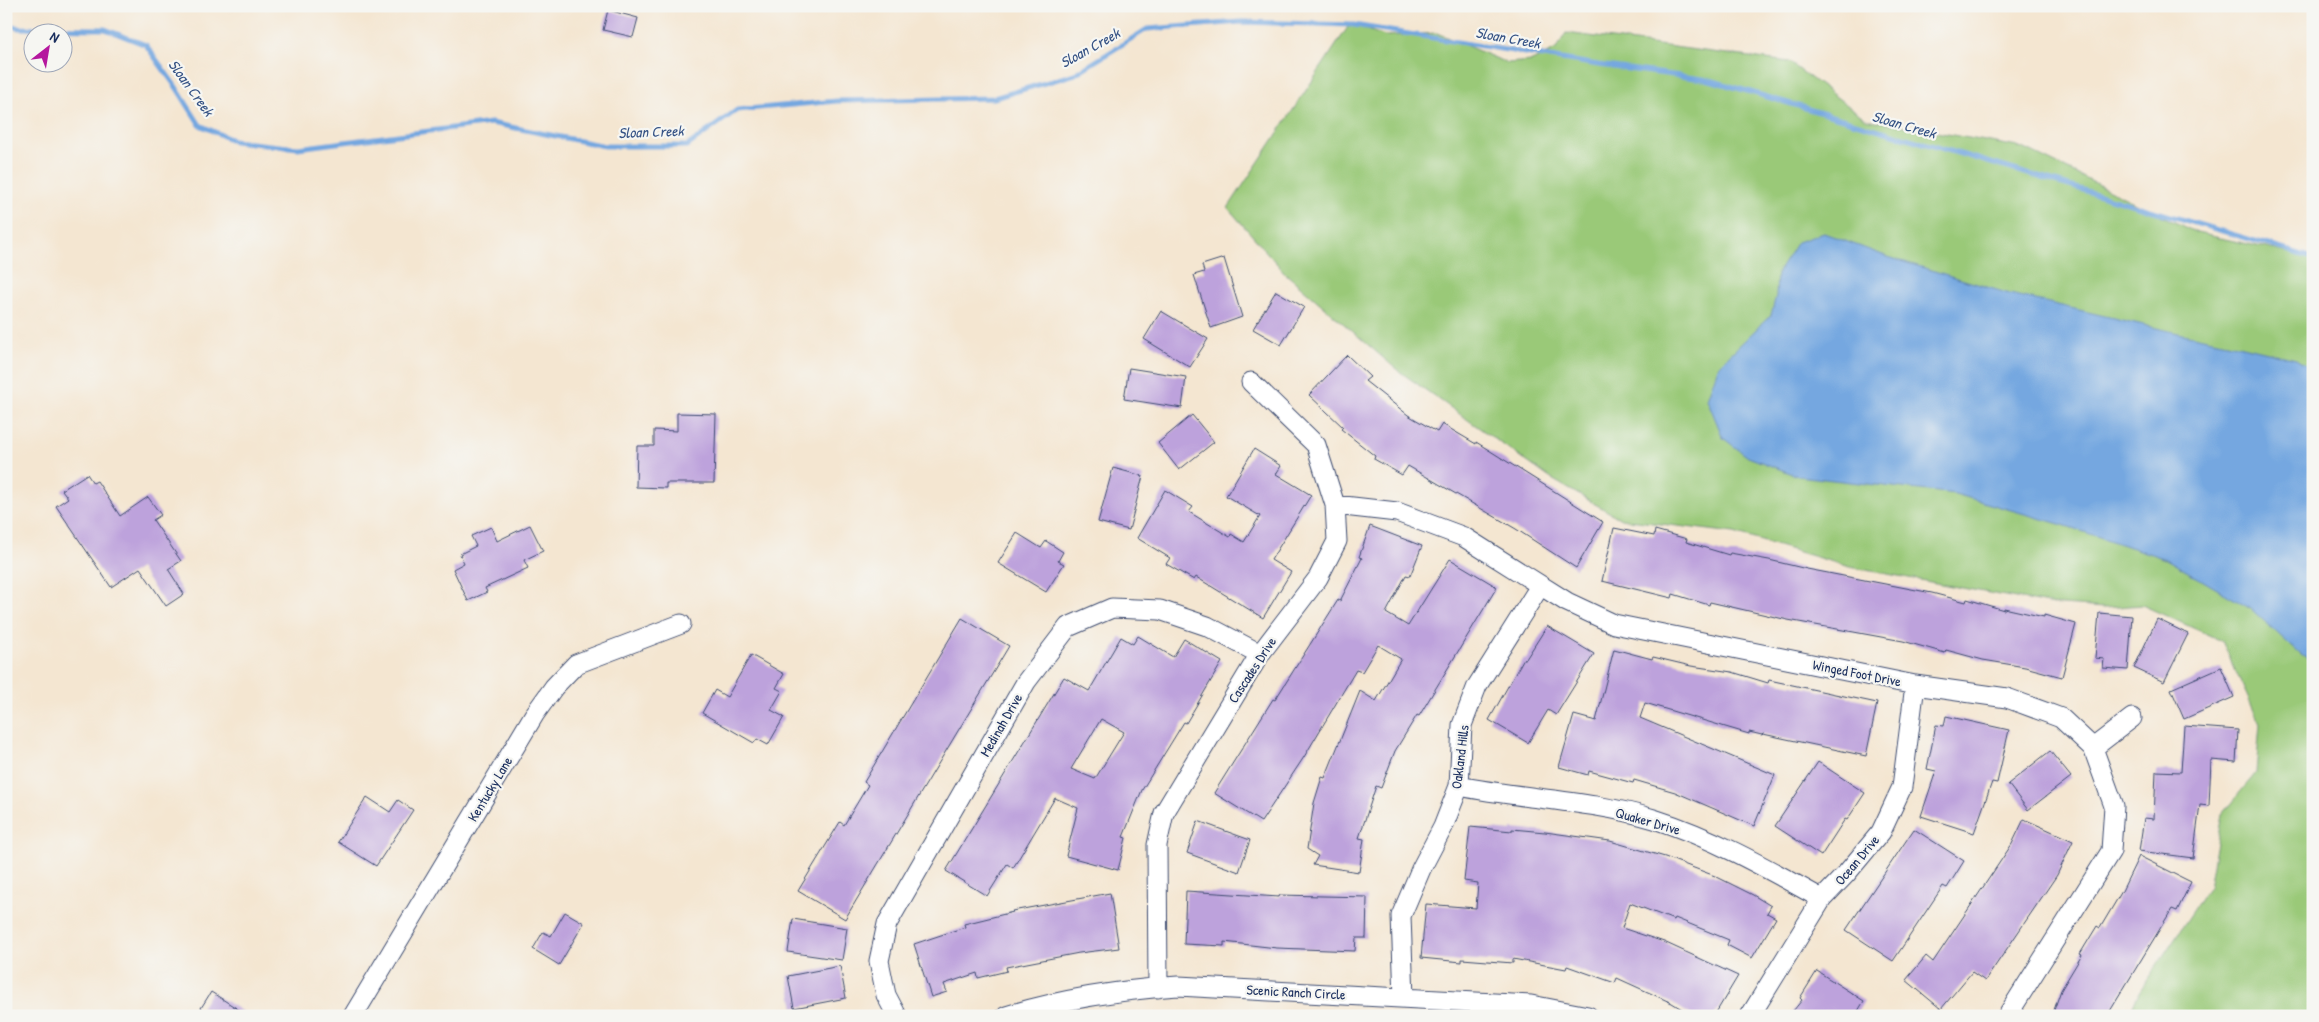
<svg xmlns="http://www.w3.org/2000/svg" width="2319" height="1022" font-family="'Patrick Hand',sans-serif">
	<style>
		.green { fill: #9ac978; stroke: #5a7c6b }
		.water { fill: #74a7e0; stroke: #486b9f }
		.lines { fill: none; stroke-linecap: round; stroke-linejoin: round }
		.stream { stroke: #74a7e0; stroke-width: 5 }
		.building { fill: #bda2dc; fill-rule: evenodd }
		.minor-casing { stroke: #3c4a6f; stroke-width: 21 }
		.minor { stroke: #fff; stroke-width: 19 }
		.labels { text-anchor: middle; stroke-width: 4.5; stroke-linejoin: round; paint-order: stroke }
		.street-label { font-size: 14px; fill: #1b2f5e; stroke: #f6f6f2 }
		.water-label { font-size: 15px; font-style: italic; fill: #365385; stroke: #f6f6f2 }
	</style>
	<rect width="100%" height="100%" fill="#f6f6f2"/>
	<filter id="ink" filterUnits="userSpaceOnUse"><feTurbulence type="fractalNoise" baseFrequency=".02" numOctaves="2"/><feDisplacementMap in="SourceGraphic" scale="10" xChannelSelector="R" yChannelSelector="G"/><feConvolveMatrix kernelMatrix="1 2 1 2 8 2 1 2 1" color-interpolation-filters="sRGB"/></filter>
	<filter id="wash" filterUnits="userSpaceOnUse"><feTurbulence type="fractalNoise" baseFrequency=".0096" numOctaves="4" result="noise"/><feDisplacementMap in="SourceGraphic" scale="20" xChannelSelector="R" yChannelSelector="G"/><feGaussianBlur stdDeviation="1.12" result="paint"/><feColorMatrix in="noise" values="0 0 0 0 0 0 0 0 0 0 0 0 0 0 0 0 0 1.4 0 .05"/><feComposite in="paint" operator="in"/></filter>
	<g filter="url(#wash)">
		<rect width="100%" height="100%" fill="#f4e6d1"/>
		<path class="green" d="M 1350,24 L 1385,36 L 1437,33 L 1507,63 L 1532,61 L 1556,49 L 1566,33 L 1789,62 L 1866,119 L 2023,148 L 2197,233 L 2313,258 L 2313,1016 L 2129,1016 L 2139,992 L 2209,887 L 2222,814 L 2256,773 L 2260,724 L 2222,641 L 2142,605 L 2105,608 L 2048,604 L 1850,567 L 1734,533 L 1621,519 L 1550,478 L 1396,369 L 1285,273 L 1228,208 Z"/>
		<path class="water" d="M 1824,233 L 1888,257 L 2010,294 L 2178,333 L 2242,346 L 2296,359 L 2313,370 L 2313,663 L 2301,655 L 2251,609 L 2166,559 L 2063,525 L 1955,494 L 1798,476 L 1748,457 L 1723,438 L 1707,399 L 1719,365 L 1771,315 L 1776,296 L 1777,274 L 1797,242 Z"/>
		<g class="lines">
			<path class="stream" d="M 6,24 L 19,28 L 105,29 L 146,45 L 176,87 L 200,125 L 234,141 L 298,148 L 491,123 L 605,146 L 687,146 L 737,110 L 837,101 L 994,98 L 1075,74 L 1147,29 L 1242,22 L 1354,25 L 1598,65 L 1710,80 L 2313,258"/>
		</g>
		<g id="blocks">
			<path class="building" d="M 608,10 L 638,18 L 633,37 L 603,30 Z
				M 1224,258 L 1242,317 L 1211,328 L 1194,275 L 1204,272 L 1202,265 Z
				M 1276,291 L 1304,307 L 1281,345 L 1253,329 Z
				M 1161,311 L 1208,339 L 1190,367 L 1144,339 Z
				M 1347,355 L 1370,377 L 1365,381 L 1408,415 L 1437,432 L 1442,424 L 1476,444 L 1476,442 L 1603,522 L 1576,568 L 1516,529 L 1408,466 L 1402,475 L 1374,459 L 1375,456 L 1341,429 L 1343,427 L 1309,395 Z
				M 1129,368 L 1186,377 L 1182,408 L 1124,399 Z
				M 677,413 L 716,414 L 714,483 L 666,483 L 666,488 L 636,487 L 637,446 L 654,446 L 654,430 L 677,431 Z
				M 1192,415 L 1214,442 L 1179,470 L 1158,443 Z
				M 1254,449 L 1281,466 L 1276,474 L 1311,495 L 1271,560 L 1291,572 L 1263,618 L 1196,577 L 1194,580 L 1166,564 L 1170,558 L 1137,538 L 1165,490 L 1193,507 L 1189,512 L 1230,537 L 1231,534 L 1244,542 L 1260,516 L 1226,496 Z
				M 1113,468 L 1143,476 L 1129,530 L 1098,522 Z
				M 87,474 L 93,483 L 97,481 L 120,516 L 148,497 L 161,515 L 153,520 L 181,561 L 168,569 L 184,594 L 166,606 L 140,568 L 111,587 L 56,506 L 68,498 L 62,490 Z
				M 530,525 L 543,551 L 524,560 L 528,568 L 485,588 L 487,592 L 468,601 L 453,569 L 464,563 L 460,554 L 476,546 L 471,536 L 491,527 L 497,541 Z
				M 1370,526 L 1422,546 L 1410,576 L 1406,575 L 1386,613 L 1408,626 L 1450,559 L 1497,587 L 1419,716 L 1417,715 L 1395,751 L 1381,788 L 1376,786 L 1359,838 L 1364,839 L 1359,872 L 1313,865 L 1318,856 L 1307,849 L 1314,803 L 1322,777 L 1325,778 L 1360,691 L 1376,701 L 1401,659 L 1378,645 L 1362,672 L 1356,670 L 1304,757 L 1261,822 L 1214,793 L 1273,699 L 1275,700 L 1338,600 L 1340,601 L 1362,558 L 1359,557 Z
				M 1614,528 L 1654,536 L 1655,530 L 1687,539 L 1686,542 L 1729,555 L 1730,553 L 1769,560 L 1807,569 L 1932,593 L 1966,602 L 1967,599 L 2004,610 L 2004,608 L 2044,617 L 2044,615 L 2076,624 L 2062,677 L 2025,667 L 1983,660 L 1946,650 L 1945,653 L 1903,641 L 1788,620 L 1710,602 L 1709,605 L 1673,594 L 1672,598 L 1602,581 Z
				M 1017,533 L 1041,548 L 1046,541 L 1063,552 L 1058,561 L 1064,564 L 1046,592 L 998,563 Z
				M 2099,613 L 2132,616 L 2128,670 L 2103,668 L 2104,659 L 2095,658 Z
				M 962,618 L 1009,646 L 845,919 L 798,891 L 840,822 L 844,825 L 868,785 L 864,782 Z
				M 2157,619 L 2188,634 L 2164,682 L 2134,668 Z
				M 1547,626 L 1594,654 L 1556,715 L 1548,710 L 1528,743 L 1489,720 L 1524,658 L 1526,659 Z
				M 1138,636 L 1173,657 L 1184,639 L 1222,662 L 1186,723 L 1184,722 L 1142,790 L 1123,837 L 1126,838 L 1118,870 L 1066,856 L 1078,808 L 1055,798 L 1013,868 L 1007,864 L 987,896 L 946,871 L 1064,677 L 1089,691 L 1121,637 L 1133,644 ZM 1101,719 L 1124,732 L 1095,779 L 1071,769 Z
				M 1614,649 L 1652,659 L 1653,657 L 1691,666 L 1732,672 L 1768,683 L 1769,680 L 1877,703 L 1866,756 L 1763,734 L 1762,735 L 1749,732 L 1749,734 L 1645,703 L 1640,718 L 1775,775 L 1754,826 L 1675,792 L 1634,780 L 1633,783 L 1589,771 L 1588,775 L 1559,767 L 1574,715 L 1596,721 Z
				M 751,655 L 784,674 L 776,688 L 782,691 L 771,710 L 784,717 L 768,745 L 757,739 L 754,743 L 702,713 L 715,690 L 727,697 Z
				M 2221,667 L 2234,697 L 2184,719 L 2171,689 Z
				M 1946,716 L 2009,730 L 1997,783 L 1992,782 L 1974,833 L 1921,816 L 1936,771 L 1927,769 L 1936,725 L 1944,726 Z
				M 2184,726 L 2238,730 L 2236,762 L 2211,760 L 2209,806 L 2200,805 L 2193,858 L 2139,851 L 2144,818 L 2154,819 L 2156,771 L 2181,772 Z
				M 2050,751 L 2071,777 L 2028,810 L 2008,784 Z
				M 1818,762 L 1865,793 L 1847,820 L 1845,819 L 1821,856 L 1775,826 Z
				M 367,797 L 390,812 L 398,800 L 413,810 L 376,866 L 338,842 Z
				M 2024,819 L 2073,841 L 2057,875 L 1985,981 L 1972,972 L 1941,1009 L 1906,980 L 1926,956 L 1933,962 L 2012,844 Z
				M 1198,821 L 1250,840 L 1239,872 L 1187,853 Z
				M 1470,827 L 1512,831 L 1512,829 L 1545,832 L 1610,841 L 1665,857 L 1715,876 L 1753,895 L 1771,906 L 1767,913 L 1776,918 L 1752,958 L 1727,945 L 1729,940 L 1675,918 L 1674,920 L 1630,903 L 1622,928 L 1664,942 L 1738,976 L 1714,1016 L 1693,1016 L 1672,1003 L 1617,978 L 1615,983 L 1567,966 L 1566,969 L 1513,959 L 1513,963 L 1462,959 L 1462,962 L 1421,958 L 1426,904 L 1476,908 L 1478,883 L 1464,881 Z
				M 1914,829 L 1964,861 L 1947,888 L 1943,886 L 1893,961 L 1846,930 Z
				M 2139,856 L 2191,882 L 2177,911 L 2172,909 L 2107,1016 L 2052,1016 L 2061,990 L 2082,955 L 2080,954 L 2097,926 L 2100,928 L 2122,891 Z
				M 1186,891 L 1279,897 L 1279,895 L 1367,897 L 1366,938 L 1356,938 L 1355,951 L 1277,948 L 1224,942 L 1224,946 L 1184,944 Z
				M 1110,893 L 1119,948 L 1079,953 L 1006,967 L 1007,971 L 978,978 L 977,973 L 944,984 L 947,992 L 931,997 L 914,944 L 965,927 L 964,924 L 1013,912 L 1012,911 Z
				M 565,912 L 584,923 L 559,965 L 533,949 L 543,932 L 551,936 Z
				M 793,919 L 847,928 L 842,960 L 788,952 Z
				M 840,966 L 846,998 L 794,1008 L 788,976 Z
				M 1817,971 L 1864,1001 L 1855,1016 L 1789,1016 L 1802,1000 L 1800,998 Z
				M 211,992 L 249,1016 L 214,1016 L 201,1008 Z"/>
		</g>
	</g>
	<g filter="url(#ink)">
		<use href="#blocks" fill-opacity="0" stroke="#3c4a6f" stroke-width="1"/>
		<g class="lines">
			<defs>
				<path id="minor" d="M 1335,505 L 1397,512 L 1464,537 L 1567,602 L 1614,624 L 1915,685 L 2007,698 L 2061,718 L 2093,748 L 2114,806 L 2111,851 L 2007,1016
					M 2093,748 L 2132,718
					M 1459,786 C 1523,799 1590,800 1654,819 C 1714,838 1768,869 1822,899
					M 1158,988 L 1157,845 L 1164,813 L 1260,654 L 1318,578 L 1337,541 L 1335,505 L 1316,445 L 1251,382
					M 1404,998 L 1401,916 L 1421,869 L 1443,827 L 1459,786 L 1462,725 L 1477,686 L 1540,586
					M 353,1016 L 534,715 L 554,687 L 576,664 L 681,624
					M 897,1016 L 886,995 L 879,961 L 887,924 L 1026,682 L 1068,627 L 1112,608 L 1160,610 L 1207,626 L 1260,654
					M 1006,1016 C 1062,999 1120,990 1178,986 L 1531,1005 L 1588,1016
					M 1750,1016 L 1822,899 L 1846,874 L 1881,832 L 1902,787 L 1915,685"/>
			</defs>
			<use href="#minor" class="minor-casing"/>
			<use href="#minor" class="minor"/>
		</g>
	</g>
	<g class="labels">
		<g class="street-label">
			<text transform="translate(1252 670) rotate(-57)" y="5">Cascades Drive</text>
			<text transform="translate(1857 673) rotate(11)" y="5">Winged Foot Drive</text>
			<text transform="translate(1001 725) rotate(-60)" y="5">Medinah Drive</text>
			<text transform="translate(1460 757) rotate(-83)" y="5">Oakland Hills</text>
			<text transform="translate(490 789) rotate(-59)" y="5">Kentucky Lane</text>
			<text transform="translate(1648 821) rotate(16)" y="5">Quaker Drive</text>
			<text transform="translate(1857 860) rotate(-50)" y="5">Ocean Drive</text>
			<text transform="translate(1296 992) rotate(3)" y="5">Scenic Ranch Circle</text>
		</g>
		<g class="water-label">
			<text transform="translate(1508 38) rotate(10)" y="5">Sloan Creek</text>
			<text transform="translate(1090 48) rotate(-29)" y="5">Sloan Creek</text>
			<text transform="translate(191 88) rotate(54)" y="5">Sloan Creek</text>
			<text transform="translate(1904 125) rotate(16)" y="5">Sloan Creek</text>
			<text transform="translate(651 132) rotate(-2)" y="5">Sloan Creek</text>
		</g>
	</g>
	<rect width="2319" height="1022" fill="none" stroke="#f6f6f2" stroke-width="25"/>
	<g transform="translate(48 48) rotate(31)"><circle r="24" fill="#f6f6f2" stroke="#9ea6b7"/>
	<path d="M0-4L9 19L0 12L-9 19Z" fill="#b5179e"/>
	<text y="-8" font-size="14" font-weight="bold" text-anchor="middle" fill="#1b2f5e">N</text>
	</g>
</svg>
